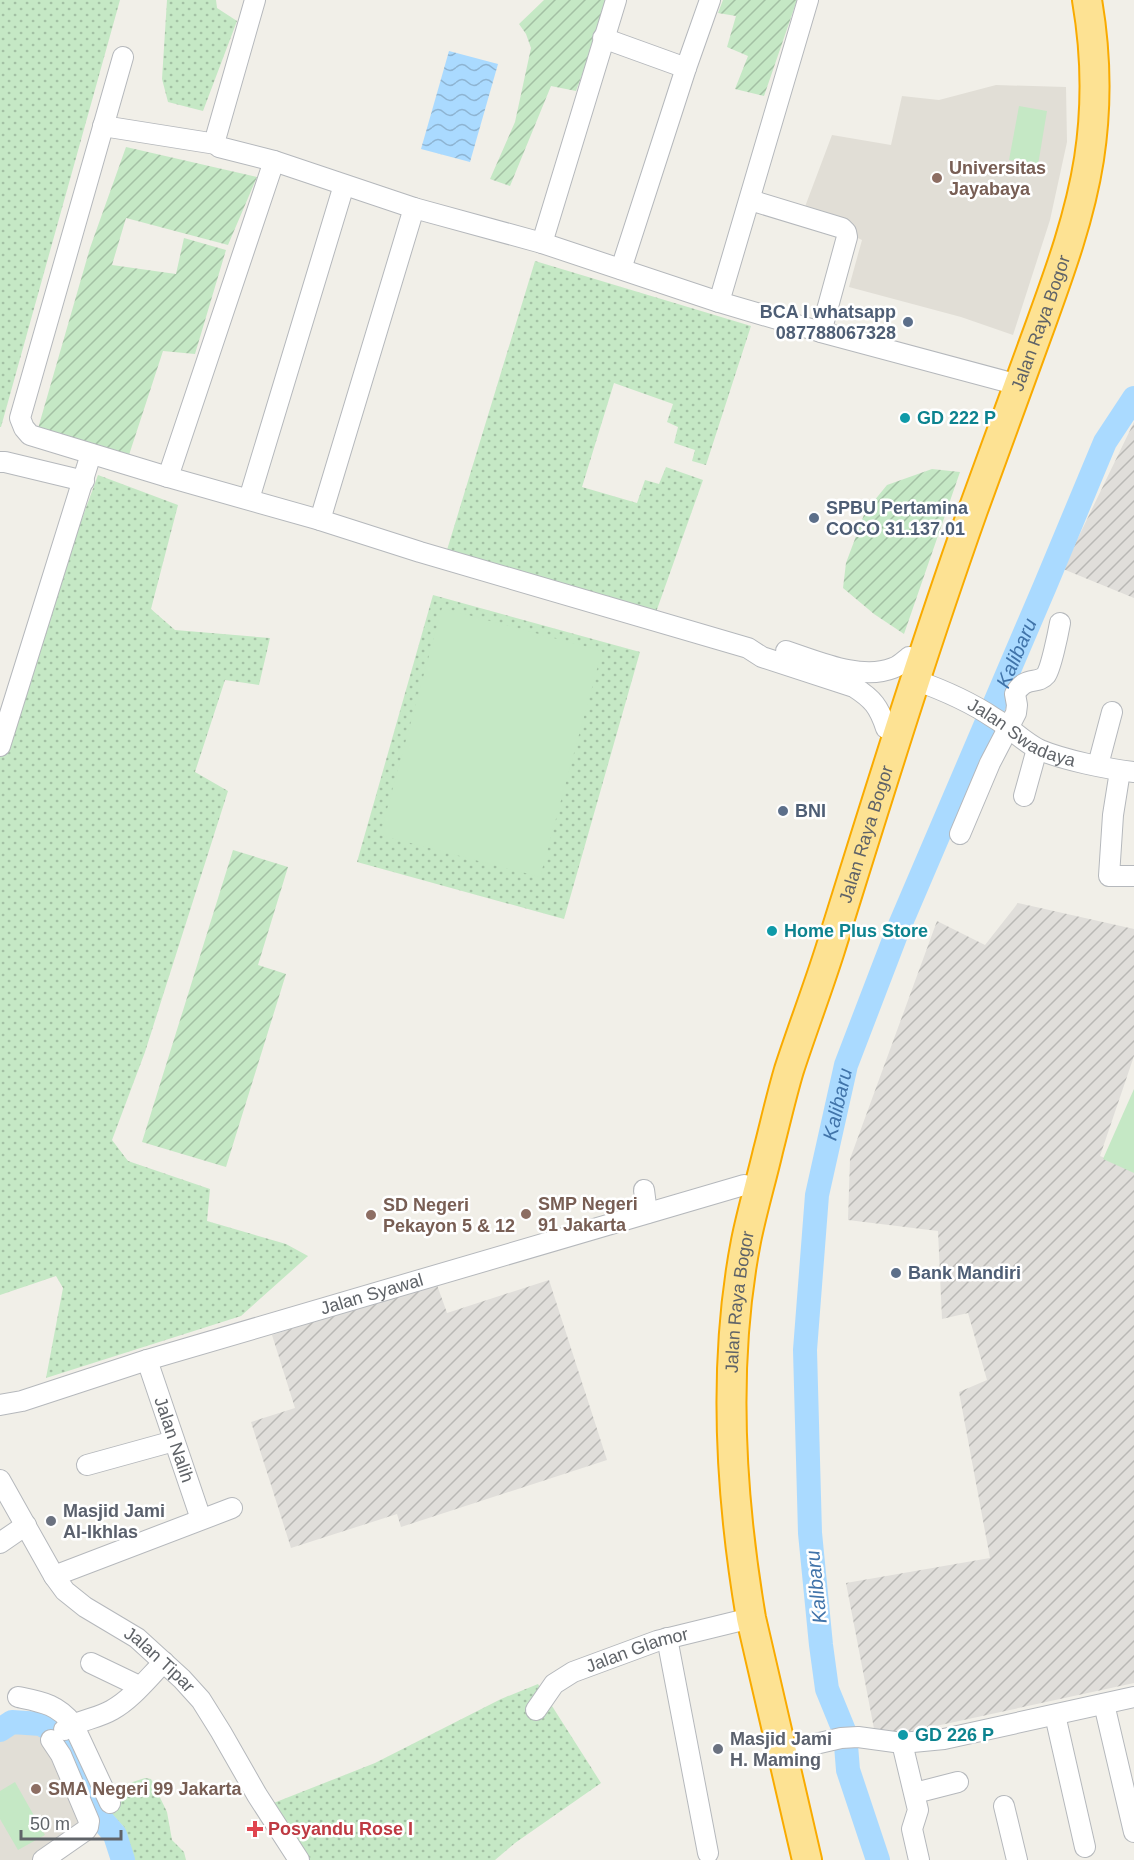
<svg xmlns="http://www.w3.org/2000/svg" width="1134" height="1860" font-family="Helvetica,sans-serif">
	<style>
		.industrial { fill: url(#industrial-furrows) }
		.education { fill: #e1ded6 }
		.grass { fill: url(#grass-dots) }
		.park { fill: #c5e8c5 }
		.garden { fill: url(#garden-furrows) }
		.water { fill: url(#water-waves) }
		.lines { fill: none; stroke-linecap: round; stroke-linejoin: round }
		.river { stroke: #aadaff; stroke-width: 24 }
		.minor-casing { stroke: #b5b8bc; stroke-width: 22 }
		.highway-casing { stroke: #f9ab00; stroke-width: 32 }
		.minor { stroke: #fff; stroke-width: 20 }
		.highway { stroke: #fde293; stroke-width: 28 }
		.education-dot { fill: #8d6e63; stroke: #fff; stroke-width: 2 }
		.service-dot { fill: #5c6f8a; stroke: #fff; stroke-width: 2 }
		.culture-dot { fill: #0f9aa8; stroke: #fff; stroke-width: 2 }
		.worship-dot { fill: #6b7280; stroke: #fff; stroke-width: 2 }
		.health-dot { fill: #e0444e; stroke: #fff; stroke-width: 2 }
		.labels { text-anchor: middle; stroke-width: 5; stroke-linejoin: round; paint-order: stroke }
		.education-label { font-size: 18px; font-weight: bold; fill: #785e54; stroke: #fff; text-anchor: start }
		.service-label { font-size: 18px; font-weight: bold; fill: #4e5e75; stroke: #fff; text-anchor: start }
		.street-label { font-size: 18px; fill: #5f6368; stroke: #fff }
		.culture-label { font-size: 18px; font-weight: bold; fill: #0d838f; stroke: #fff; text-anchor: start }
		.worship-label { font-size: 18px; font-weight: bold; fill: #5b616d; stroke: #fff; text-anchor: start }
		.health-label { font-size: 18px; font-weight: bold; fill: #be3a42; stroke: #fff; text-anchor: start }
		.water-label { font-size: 20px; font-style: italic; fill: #4174aa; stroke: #fff }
	</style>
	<defs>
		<pattern id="industrial-furrows" width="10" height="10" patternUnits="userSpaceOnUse" patternTransform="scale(1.5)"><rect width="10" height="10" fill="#e0deda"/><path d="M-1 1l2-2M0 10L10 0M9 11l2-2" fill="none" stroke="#b9b8b5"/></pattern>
		<pattern id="grass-dots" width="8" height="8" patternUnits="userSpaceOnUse" patternTransform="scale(1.5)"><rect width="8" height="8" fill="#c5e8c5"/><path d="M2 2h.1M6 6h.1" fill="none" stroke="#a3c0a4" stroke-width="1.8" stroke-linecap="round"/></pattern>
		<pattern id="garden-furrows" width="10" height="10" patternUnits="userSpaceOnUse" patternTransform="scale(1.5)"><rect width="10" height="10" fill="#c5e8c5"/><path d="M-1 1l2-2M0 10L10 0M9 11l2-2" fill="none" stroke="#a3c0a4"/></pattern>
		<pattern id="water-waves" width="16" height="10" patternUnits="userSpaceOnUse" patternTransform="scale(1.5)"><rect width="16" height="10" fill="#aadaff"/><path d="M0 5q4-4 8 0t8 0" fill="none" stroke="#8eb4d2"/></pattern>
	</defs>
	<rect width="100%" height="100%" fill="#f1efe8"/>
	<path class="industrial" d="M 1134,422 L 1134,598 L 1063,569 Z
		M 1018,903 L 1134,929 L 1134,1056 L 1100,1156 L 1134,1171 L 1134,1683 L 876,1739 L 846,1583 L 990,1558 L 959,1392 L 987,1380 L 968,1313 L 942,1319 L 938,1231 L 848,1220 L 850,1159 L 937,921 L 985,945 Z
		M 549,1280 L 607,1460 L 401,1527 L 397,1514 L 291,1548 L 251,1422 L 295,1408 L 272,1335 L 436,1282 L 447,1313 Z"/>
	<path class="education" d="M 996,85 L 1066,87 L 1067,142 L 1050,220 L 1013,335 L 961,317 L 849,287 L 862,240 L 803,212 L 832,135 L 891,145 L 902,96 L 939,100 Z
		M 18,1729 L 34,1731 L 46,1743 L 86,1821 L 38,1860 L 0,1860 L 0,1735 Z"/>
	<path class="grass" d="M 0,0 L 120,0 L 1,427 L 0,427 Z
		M 167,0 L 216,0 L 217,8 L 237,21 L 203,111 L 168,102 L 162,79 Z
		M 535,261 L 751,326 L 706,465 L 692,461 L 695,450 L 674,443 L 678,427 L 667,422 L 673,404 L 614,383 L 582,487 L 637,503 L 645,480 L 659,484 L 666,467 L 703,480 L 655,615 L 447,550 Z
		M 98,475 L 178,505 L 151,609 L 175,630 L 270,638 L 259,685 L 225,680 L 195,772 L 228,791 L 145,1052 L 112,1140 L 128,1161 L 210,1189 L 207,1221 L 286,1244 L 308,1256 L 241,1316 L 46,1378 L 63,1288 L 56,1276 L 0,1295 L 0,742 Z
		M 433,595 L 640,652 L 564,919 L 357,862 Z
		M 538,1684 L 601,1783 L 515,1843 L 495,1860 L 300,1860 L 266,1806 L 375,1763 L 501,1699 Z
		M 145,1778 L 151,1779 L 167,1812 L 172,1840 L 184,1852 L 186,1860 L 132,1860 L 128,1839 L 124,1827 L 111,1813 L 102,1792 Z"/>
	<path class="park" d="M 1019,106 L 1047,111 L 1038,165 L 1009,160 Z
		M 442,608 L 602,651 L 540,877 L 380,835 Z
		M 1134,1089 L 1134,1173 L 1103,1159 Z
		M 15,1782 L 45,1835 L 18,1850 L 0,1819 L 0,1791 Z"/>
	<path class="garden" d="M 544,0 L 610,0 L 576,91 L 551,86 L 510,186 L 490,179 L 515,122 L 531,48 L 526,34 L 519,24 Z
		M 723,0 L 797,0 L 764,96 L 735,89 L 748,56 L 727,47 L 736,16 L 718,13 Z
		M 126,147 L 257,177 L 228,245 L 126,218 L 112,265 L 176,274 L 184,238 L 226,250 L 195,354 L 163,351 L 129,455 L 37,432 L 90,248 Z
		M 932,469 L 960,472 L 904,634 L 874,614 L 843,588 L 846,563 L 865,512 L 887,485 Z
		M 233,850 L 288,867 L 258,965 L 286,974 L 226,1167 L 142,1142 Z"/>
	<path class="water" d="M 449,51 L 498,64 L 470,162 L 421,149 Z"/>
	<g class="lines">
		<g class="river">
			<path d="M 0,1730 L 12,1722 L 41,1724 L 60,1735 L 75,1756 L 93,1810 L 115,1835 L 123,1860"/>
			<path id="s1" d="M 878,1860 L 848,1770 L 845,1733 L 827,1689 L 821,1645 L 810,1533 L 805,1350 L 817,1195 L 846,1065 L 897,932 L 1045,586 L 1105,442 L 1134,398"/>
		</g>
		<defs>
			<g id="minor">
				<path d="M 255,0 L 215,140 L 216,144 L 219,147 L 274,161"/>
				<path d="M 603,38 L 686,68"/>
				<path d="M 123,57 L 20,418 L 24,428 L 30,435 L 168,477"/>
				<path d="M 103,126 L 216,144"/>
				<path d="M 750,200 L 842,228 L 846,232 L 847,237 L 821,332 L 1019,385"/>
				<path d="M 542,243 L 616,0"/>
				<path d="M 621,269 L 686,68 L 710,0"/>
				<path d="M 719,302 L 808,0"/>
				<path d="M 821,332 L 719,302 L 542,243 L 414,208 L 274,161 L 168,477 L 320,520 L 420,552 L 748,648 L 762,657 L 854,687 C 873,699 879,707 886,728"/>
				<path d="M 0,462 L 5,462 L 84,481"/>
				<path d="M 249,499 L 344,185"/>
				<path d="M 320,520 L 414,208"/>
				<path d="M 786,651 C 817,661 861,681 893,668 C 899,666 904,661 909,657"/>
				<path id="s2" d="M 915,680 C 943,690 969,701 994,718 C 1010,727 1023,742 1040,750 C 1064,760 1107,769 1134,772"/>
				<path d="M 0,746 L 91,454"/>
				<path d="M 1098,765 L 1112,712"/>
				<path d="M 1120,771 L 1113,815 L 1109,876 L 1134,876"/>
				<path d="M 1024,796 L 1037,749"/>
				<path d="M 960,834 L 990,763 L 1016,713 L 1017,705 L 1015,694 C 1025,675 1038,685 1046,675 C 1051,668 1058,634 1060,623"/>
				<path d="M 644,1190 L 647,1213"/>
				<path id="s3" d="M 147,1360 L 201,1519"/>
				<path id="s4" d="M 0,1405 L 22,1401 L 147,1360 L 744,1185"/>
				<path d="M 87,1465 L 174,1441"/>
				<path id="s5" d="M 0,1480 L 54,1576 L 65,1591 L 85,1607 L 137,1638 L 182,1679 L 201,1700 L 221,1732 L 257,1795 L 299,1860"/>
				<path d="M 0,1543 L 26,1525"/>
				<path d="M 54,1576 L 232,1508"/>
				<path d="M 667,1638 L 708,1853"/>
				<path d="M 91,1663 L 139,1686"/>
				<path d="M 18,1697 C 42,1702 57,1704 73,1724 L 110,1803"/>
				<path d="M 1104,1704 L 1134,1832"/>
				<path id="s6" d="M 536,1710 L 554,1684 L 573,1672 L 657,1641 L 751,1618"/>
				<path d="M 1055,1715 L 1085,1847"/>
				<path d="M 64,1730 C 78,1720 97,1719 112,1710 C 132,1699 148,1678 164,1662"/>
				<path d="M 902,1743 L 918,1810 L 912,1829 L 919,1860"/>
				<path d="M 781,1752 L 841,1738 L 858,1737 L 902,1743 L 944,1739 L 1134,1697"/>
				<path d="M 915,1793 L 958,1782"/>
				<path d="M 1004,1806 L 1017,1860"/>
				<path d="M 43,1860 L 86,1830 L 88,1827 L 89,1821 L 61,1755 L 51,1740"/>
			</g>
			<g id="highway">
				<path id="s7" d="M 807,1860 L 751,1618 C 730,1494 722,1365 746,1241 C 752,1211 761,1181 768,1151 C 775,1124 781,1097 789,1070 C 802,1030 817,991 830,950 C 876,803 921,656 973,510 C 995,450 1017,389 1039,329 C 1059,274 1080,217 1089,159 C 1097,107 1096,52 1087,0"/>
			</g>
		</defs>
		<use href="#minor" class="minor-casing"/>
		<use href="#highway" class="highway-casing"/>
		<use href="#minor" class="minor"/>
		<use href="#highway" class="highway"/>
	</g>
	<g class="education-dot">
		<circle cx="937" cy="178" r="6"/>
		<circle cx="526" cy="1214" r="6"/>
		<circle cx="371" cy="1215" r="6"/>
		<circle cx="36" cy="1789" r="6"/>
	</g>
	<g class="service-dot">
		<circle cx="908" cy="322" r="6"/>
		<circle cx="814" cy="518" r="6"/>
		<circle cx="783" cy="811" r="6"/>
		<circle cx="896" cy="1273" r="6"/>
	</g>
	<g class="culture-dot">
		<circle cx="905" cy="418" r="6"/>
		<circle cx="772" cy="931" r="6"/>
		<circle cx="903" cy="1735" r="6"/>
	</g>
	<g class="worship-dot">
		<circle cx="51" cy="1521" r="6"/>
		<circle cx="718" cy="1749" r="6"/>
	</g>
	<path class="health-dot" d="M252 1820h6v6h6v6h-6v6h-6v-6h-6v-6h6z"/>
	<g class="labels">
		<g class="education-label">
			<text x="949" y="174">Universitas<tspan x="949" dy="21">Jayabaya</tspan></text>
			<text x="538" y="1210">SMP Negeri<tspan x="538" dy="21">91 Jakarta</tspan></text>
			<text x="383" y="1211">SD Negeri<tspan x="383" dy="21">Pekayon 5 &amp; 12</tspan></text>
			<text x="48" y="1795">SMA Negeri 99 Jakarta</text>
		</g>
		<g class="service-label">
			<text x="896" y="318" text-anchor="end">BCA I whatsapp<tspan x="896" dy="21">087788067328</tspan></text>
			<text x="826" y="514">SPBU Pertamina<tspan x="826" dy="21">COCO 31.137.01</tspan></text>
			<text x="795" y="817">BNI</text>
			<text x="908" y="1279">Bank Mandiri</text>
		</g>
		<g class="street-label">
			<text dy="6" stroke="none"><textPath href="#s7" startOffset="1592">Jalan Raya Bogor</textPath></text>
			<text dy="6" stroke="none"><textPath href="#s2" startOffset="120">Jalan Swadaya</textPath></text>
			<text dy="6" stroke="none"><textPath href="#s7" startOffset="1052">Jalan Raya Bogor</textPath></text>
			<text dy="6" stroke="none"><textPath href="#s4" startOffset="388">Jalan Syawal</textPath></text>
			<text dy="6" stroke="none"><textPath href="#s7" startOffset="566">Jalan Raya Bogor</textPath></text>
			<text dy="6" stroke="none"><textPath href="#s3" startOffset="84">Jalan Nalih</textPath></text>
			<text dy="6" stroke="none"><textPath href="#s6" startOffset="122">Jalan Glamor</textPath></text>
			<text dy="6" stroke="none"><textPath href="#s5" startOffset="246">Jalan Tipar</textPath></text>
		</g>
		<g class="culture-label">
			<text x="917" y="424">GD 222 P</text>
			<text x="784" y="937">Home Plus Store</text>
			<text x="915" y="1741">GD 226 P</text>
		</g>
		<g class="worship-label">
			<text x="63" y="1517">Masjid Jami<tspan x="63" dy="21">Al-Ikhlas</tspan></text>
			<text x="730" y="1745">Masjid Jami<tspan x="730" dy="21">H. Maming</tspan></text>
		</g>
		<g class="health-label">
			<text x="268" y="1835">Posyandu Rose I</text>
		</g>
		<g class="water-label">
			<text dy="7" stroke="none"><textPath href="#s1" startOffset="1254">Kalibaru</textPath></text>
			<text dy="7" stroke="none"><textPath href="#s1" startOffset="768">Kalibaru</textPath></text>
			<text transform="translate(816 1587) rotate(-96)" y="7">Kalibaru</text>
		</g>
	</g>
	<path d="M21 1830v9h100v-9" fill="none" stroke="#5f6368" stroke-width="3"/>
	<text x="30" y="1830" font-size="18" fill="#5f6368" stroke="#ffffff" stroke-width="4.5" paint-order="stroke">50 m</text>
</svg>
